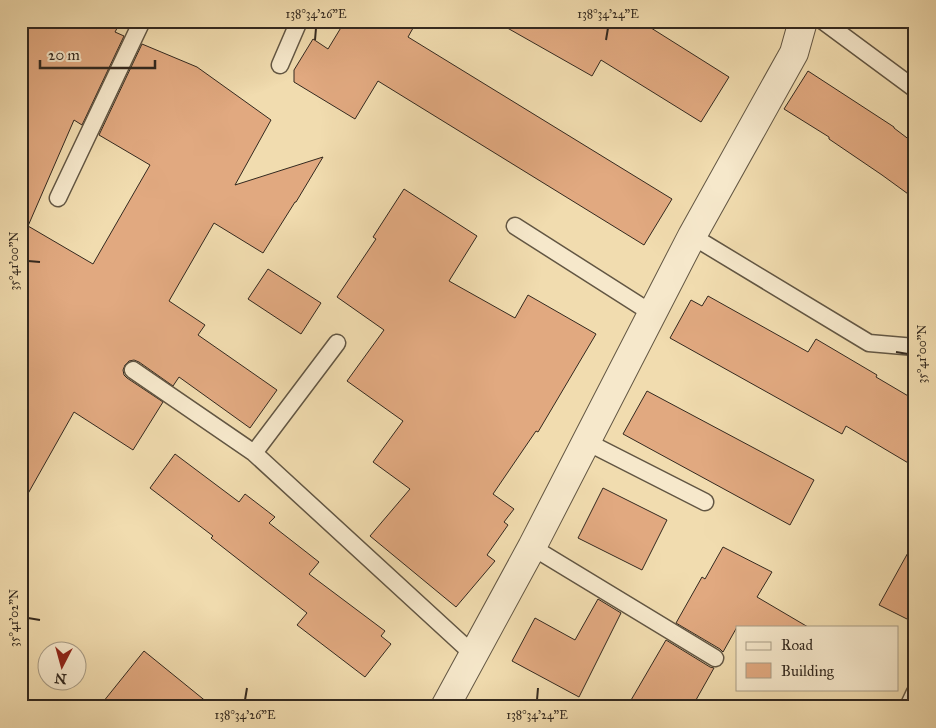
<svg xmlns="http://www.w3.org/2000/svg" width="936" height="728" font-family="'IM FELL Great Primer',serif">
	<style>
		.building { fill: #e1a980; stroke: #33291f }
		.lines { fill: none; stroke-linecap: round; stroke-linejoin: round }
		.service-casing { stroke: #625643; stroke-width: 19 }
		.minor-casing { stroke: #625643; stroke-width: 30 }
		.service { stroke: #f6e8cb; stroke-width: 16 }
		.minor { stroke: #f6e8cb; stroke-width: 28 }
		.ticks { fill: none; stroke: #33291f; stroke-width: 2 }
		.neatline { fill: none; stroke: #33291f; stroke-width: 2 }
		.ticks-label { font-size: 12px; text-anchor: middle; fill: #33291f }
	</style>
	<rect width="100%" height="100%" fill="#f1dcaf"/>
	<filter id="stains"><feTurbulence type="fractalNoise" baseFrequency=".004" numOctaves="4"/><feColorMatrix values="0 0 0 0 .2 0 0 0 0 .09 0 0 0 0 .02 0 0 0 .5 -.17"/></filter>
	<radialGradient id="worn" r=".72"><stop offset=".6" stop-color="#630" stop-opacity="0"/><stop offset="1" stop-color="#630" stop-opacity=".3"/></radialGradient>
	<path class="building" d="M 21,21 L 121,21 L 115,32 L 124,36 L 82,125 L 74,120 L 28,226 L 93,264 L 150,165 L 99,135 L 142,44 L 197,67 L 271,120 L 235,185 L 323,157 L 296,202 L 295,202 L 263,253 L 214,223 L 169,301 L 205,325 L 198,335 L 277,390 L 250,428 L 179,377 L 173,386 L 139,362 L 134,360 L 129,361 L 125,365 L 123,370 L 124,375 L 127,378 L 163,402 L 133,450 L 74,412 L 21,506 Z
		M 345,21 L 417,21 L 408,37 L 672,199 L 644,245 L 378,81 L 355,119 L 294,82 L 294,70 L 313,39 L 328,49 Z
		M 495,21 L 640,21 L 729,77 L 701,122 L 601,60 L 592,76 Z
		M 808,71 L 894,127 L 894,128 L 915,144 L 915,199 L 882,175 L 829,139 L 829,137 L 784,109 Z
		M 404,189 L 477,236 L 449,281 L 515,318 L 528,295 L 596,334 L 538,432 L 536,431 L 493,494 L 514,509 L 504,522 L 508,525 L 487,555 L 495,561 L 456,607 L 370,536 L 410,489 L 373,462 L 403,421 L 347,381 L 384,330 L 337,297 L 376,239 L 373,237 Z
		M 268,269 L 321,303 L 301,334 L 248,299 Z
		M 708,296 L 808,352 L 816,339 L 877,375 L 876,377 L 915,400 L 915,467 L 846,426 L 842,434 L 670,338 L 691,300 L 702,306 Z
		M 647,391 L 814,480 L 790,525 L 623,434 Z
		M 175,454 L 239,502 L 245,494 L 275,517 L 269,523 L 319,562 L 309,574 L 385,631 L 381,636 L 391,644 L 365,677 L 297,625 L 307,613 L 211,538 L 213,536 L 150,488 Z
		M 603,488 L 667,520 L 642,570 L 578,538 Z
		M 915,540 L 915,623 L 879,605 Z
		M 723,547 L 772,572 L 757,597 L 808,627 L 737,627 L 723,652 L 720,649 L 676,623 L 702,577 L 705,579 Z
		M 598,599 L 621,613 L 579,697 L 512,661 L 535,618 L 575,640 Z
		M 666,640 L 710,667 L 714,668 L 692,707 L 627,707 Z
		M 144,651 L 213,707 L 99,707 Z"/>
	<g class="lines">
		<defs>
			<path id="service" d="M 823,21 L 915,89
				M 280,65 L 299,21
				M 58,198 L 142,21
				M 515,226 L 653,314
				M 692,236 L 869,343 L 915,347
				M 133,370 L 254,453 L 474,655
				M 587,442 L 705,502
				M 254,453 L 337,343
				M 532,547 L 715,658
				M 908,707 L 915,692"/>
			<path id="minor" d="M 445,707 L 532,547 L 692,236 L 794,53 L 803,21"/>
		</defs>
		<use href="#service" class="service-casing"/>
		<use href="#minor" class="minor-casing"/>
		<use href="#service" class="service"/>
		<use href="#minor" class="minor"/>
	</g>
	<path class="ticks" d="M 315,40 L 316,28M 606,40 L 608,28M 28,261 L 40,262M 896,352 L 908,354M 28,618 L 40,620M 245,700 L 247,688M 537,700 L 538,688"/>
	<rect width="936" height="728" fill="none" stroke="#f1dcaf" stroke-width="55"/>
	<rect x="736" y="626" width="162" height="65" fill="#f6e8cb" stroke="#a89c86"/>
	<rect x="746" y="642" width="25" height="8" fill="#f6e8cb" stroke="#a89c86"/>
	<text x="781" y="650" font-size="15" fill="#33291f">Road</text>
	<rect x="746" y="663" width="25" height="15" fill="#e1a980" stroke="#a89c86"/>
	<text x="781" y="676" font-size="15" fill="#33291f">Building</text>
	<g transform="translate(62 666) rotate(186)"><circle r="24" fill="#f6e8cb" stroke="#a89c86"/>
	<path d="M0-4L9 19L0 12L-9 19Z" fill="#8f2418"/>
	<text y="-8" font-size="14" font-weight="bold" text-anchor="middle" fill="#33291f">N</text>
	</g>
	<path d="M40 60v8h115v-8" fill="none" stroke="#33291f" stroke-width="2.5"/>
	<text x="48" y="60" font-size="15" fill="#33291f" stroke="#f6e8cb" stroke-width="4" paint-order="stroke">20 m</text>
	<rect x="28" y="28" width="880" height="672" class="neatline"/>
	<g class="ticks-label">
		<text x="316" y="18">138°34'26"E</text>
		<text x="608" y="18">138°34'24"E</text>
		<text transform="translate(14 261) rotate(-90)" y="4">35°41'00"N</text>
		<text transform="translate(922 354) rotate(-90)" y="4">35°41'00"N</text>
		<text transform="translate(14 618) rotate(-90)" y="4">35°41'02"N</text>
		<text x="245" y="719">138°34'26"E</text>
		<text x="537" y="719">138°34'24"E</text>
	</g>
	<rect width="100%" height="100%" filter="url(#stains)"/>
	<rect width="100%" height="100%" fill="url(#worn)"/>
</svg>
